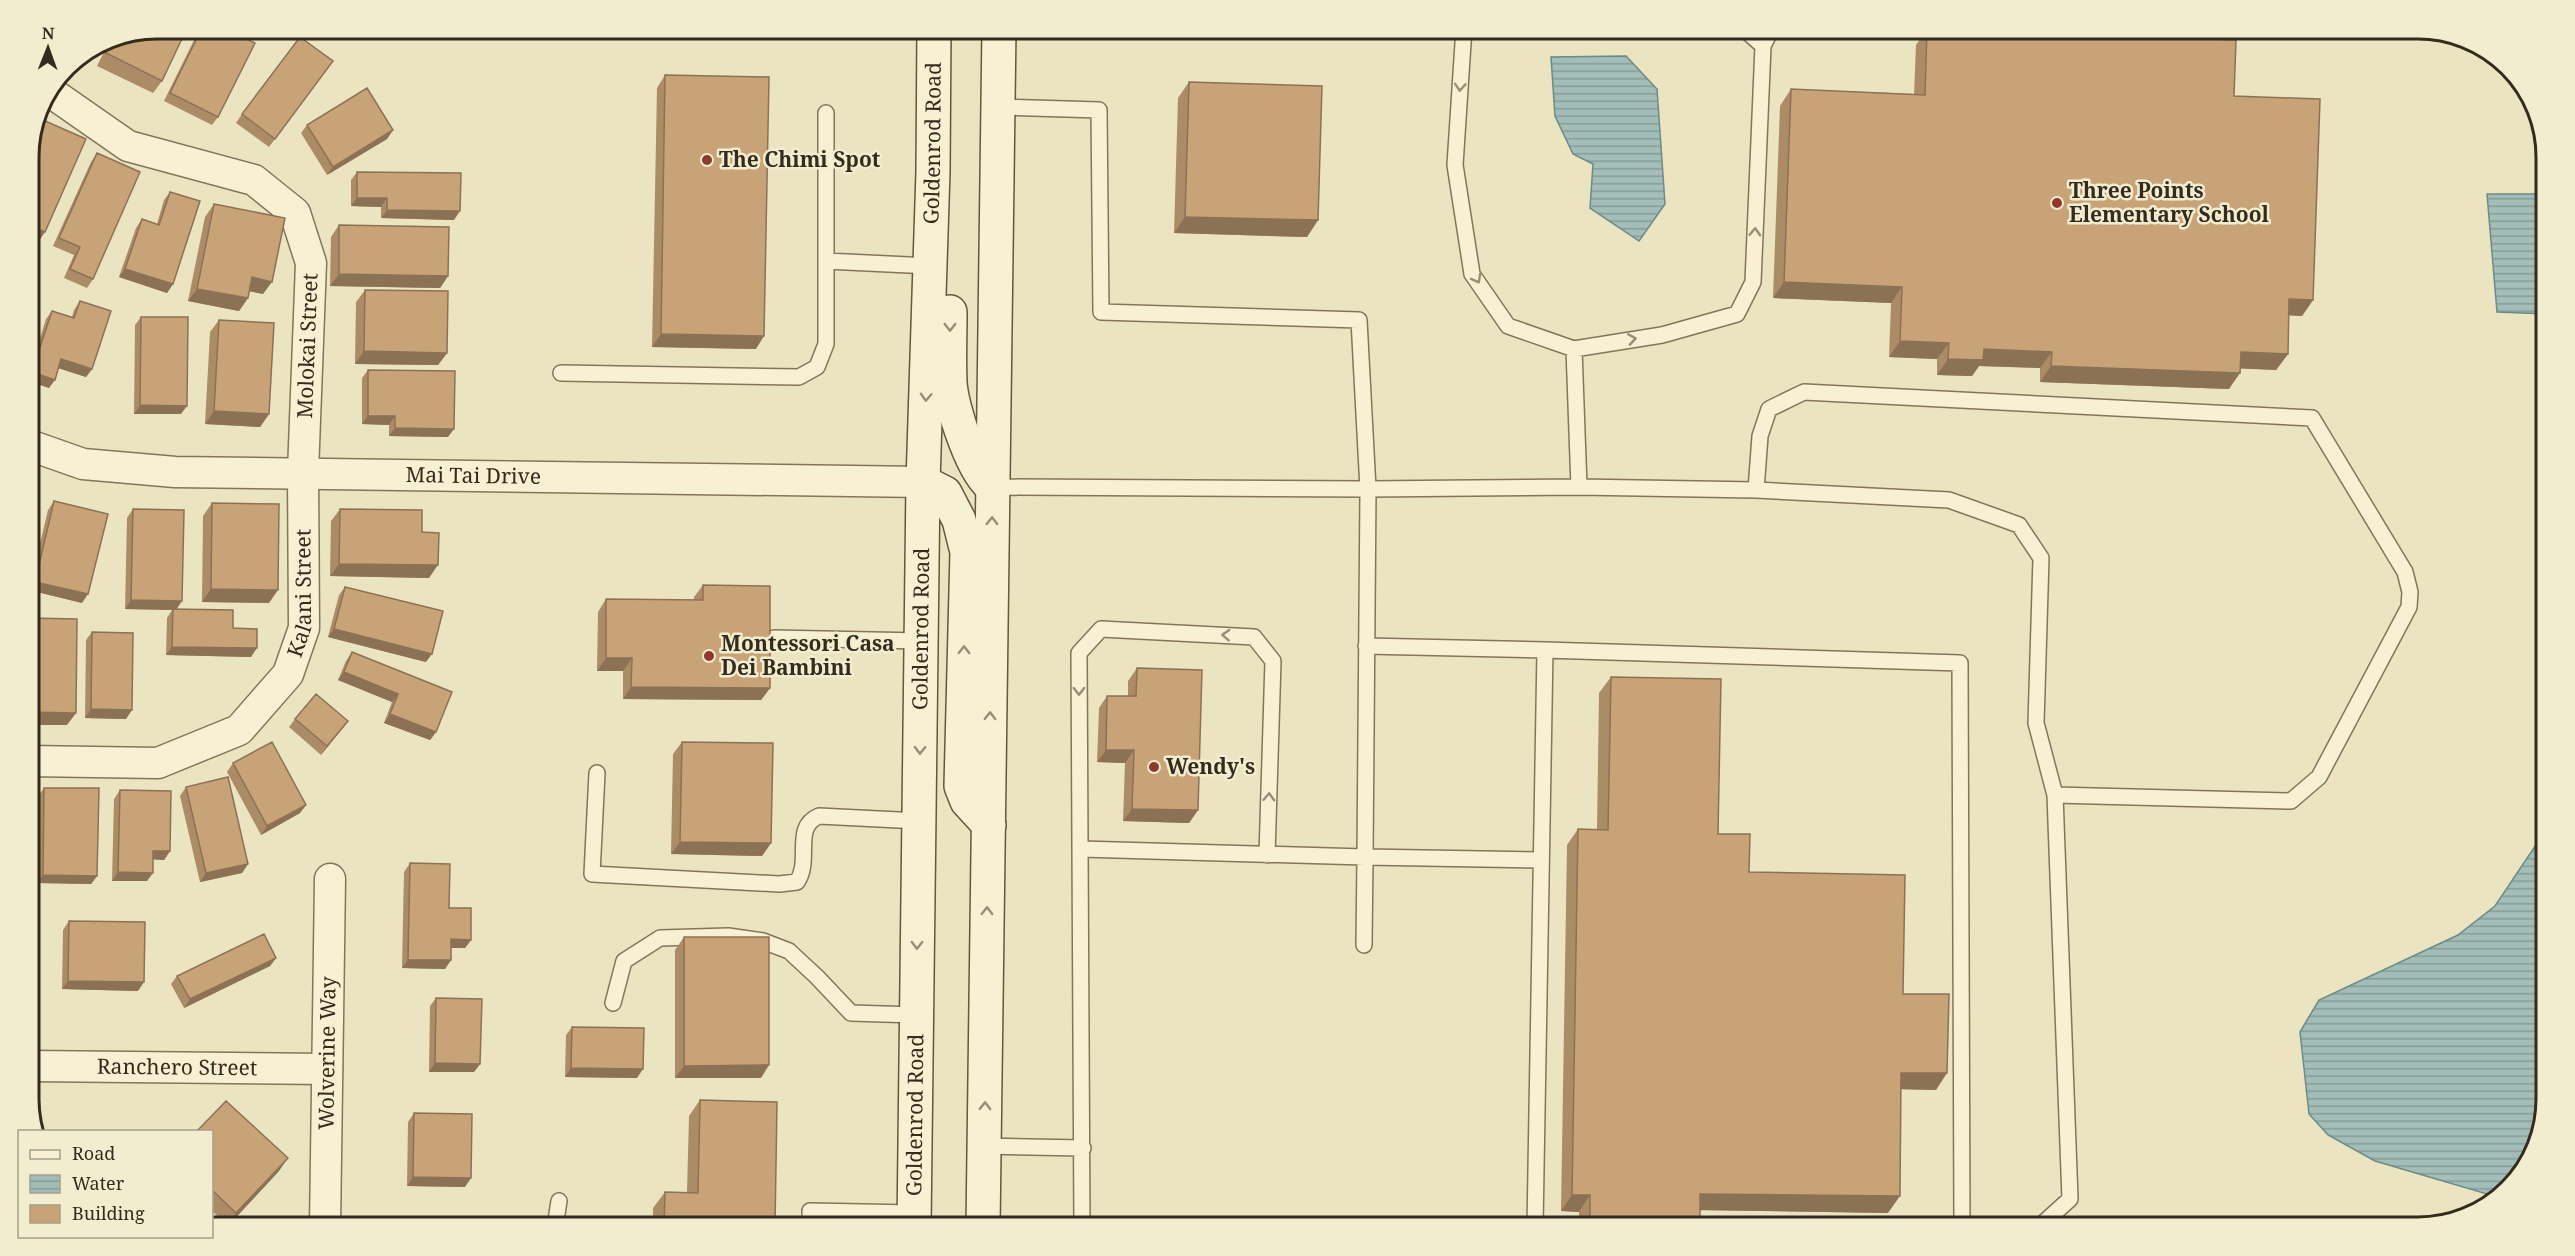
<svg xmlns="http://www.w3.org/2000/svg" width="2575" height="1256" font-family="'Noto Serif',serif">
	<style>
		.water { fill: url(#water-rules); stroke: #6b8b87; stroke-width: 1.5 }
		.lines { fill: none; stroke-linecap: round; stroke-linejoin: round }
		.stream { stroke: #6b8b87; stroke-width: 10 }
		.lane-casing { stroke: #847559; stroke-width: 18 }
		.street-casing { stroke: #847559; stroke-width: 33 }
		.secondary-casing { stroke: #65563d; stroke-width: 36 }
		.lane { stroke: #f7f0d3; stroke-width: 15 }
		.street { stroke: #f7f0d3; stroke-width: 30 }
		.secondary { stroke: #f7f0d3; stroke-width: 33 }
		.wall { fill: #ac8c67 }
		.shaded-wall { fill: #8c7254 }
		.building { fill: #c8a378; stroke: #8c7254; stroke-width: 1.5 }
		.oneway { stroke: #968e78 }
		.poi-dot { fill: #90382c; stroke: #f3edd0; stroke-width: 2 }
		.labels { text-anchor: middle; stroke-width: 5; stroke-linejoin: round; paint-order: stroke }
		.street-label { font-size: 21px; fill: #342b1d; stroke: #f3edd0 }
		.poi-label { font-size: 21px; font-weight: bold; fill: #342b1d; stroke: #f3edd0; text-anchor: start }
		.rim { fill: none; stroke: #342b1d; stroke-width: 3 }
	</style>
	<defs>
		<pattern id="water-rules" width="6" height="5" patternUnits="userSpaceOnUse" patternTransform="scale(1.5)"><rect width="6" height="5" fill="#a3beb9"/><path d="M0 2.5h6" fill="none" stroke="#869b96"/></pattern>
	</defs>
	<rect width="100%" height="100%" fill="#ebe4c1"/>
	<path class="water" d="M 1626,56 L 1657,89 L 1665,204 L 1639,241 L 1590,208 L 1593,164 L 1573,154 L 1555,116 L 1551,57 Z
		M 2487,194 L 2546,194 L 2546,314 L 2497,312 Z
		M 2546,830 L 2546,1099 L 2533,1156 L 2497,1197 L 2375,1161 L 2328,1135 L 2309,1114 L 2300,1032 L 2319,1000 L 2458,935 L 2495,906 Z"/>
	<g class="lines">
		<path class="stream" d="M 611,28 L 620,31 L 748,33 L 770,28"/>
		<defs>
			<path id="lane" d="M 1464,28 L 1455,165 L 1472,274 L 1508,326 L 1574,349 L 1662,335 L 1737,314 L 1753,282 L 1763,46 L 1743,28
				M 1763,46 L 1772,28
				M 998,107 L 1099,110 L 1101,312 L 1359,320 L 1368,489 L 1365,857 L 1081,849
				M 826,113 L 826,261 L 930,266
				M 561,373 L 799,377 L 817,367 L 826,344 L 826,261
				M 993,487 L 1368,489 L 1579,487 L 1574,349
				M 1579,487 L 1756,490 L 1760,436 L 1769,409 L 1804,392 L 2312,418 L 2405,572 L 2410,592 L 2409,607 L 2319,777 L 2291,801 L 2055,795 L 2070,1199 L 2039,1227
				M 1756,490 L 1949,500 L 2019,525 L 2041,558 L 2036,723 L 2055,795
				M 774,638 L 921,641
				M 1366,646 L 1545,650 L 1535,1227
				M 1545,650 L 1960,663 L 1962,1227
				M 597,773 L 592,874 L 779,884 L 797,882 C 812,860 792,827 819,816 L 919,821
				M 1364,945 L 1365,857 L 1541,860
				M 613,1003 L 624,961 L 660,938 L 728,936 L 763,941 L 789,951 L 817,977 L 851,1013 L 916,1015
				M 984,1146 L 1083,1148
				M 555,1227 L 559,1201
				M 811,1227 L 810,1211 L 914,1213
				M 1082,1227 L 1079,653 L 1101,629 L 1254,637 L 1273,661 L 1267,855"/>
			<g id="street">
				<path id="s1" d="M 29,445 L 83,464 L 175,472 L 923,482"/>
				<path id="s2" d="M 29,761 L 158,763 L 239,730 L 288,674 L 304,628 L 303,472 L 311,263 L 295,213 L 254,180 L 128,146 L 49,91"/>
				<path id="s3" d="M 29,1066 L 327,1069"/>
				<path id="s4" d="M 325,1227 L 330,879"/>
			</g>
			<g id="secondary">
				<path d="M 950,312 C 950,335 949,359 950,382 C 951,406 973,475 993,487"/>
				<path d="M 923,482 L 945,493 L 959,520 L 967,552 L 961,786 L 967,801 L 989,825"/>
				<path id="s5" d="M 914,1227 L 923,482 L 933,171 L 934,28"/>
				<path d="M 983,1227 L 999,28"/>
			</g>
		</defs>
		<use href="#lane" class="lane-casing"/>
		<use href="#street" class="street-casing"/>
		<use href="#secondary" class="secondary-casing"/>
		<use href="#lane" class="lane"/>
		<use href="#street" class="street"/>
		<use href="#secondary" class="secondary"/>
	</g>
	<path class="wall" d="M 157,28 L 162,81 L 153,93 L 97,66 L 111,38 Z
		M 200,28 L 225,28 L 218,117 L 212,125 L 164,101 Z
		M 1927,29 L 2234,96 L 2313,300 L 2302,316 L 2289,315 L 2288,354 L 2276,370 L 2240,368 L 2229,389 L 2040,382 L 2040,368 L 1979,366 L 1972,376 L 1937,375 L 1937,359 L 1889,357 L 1891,303 L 1773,298 L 1780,106 L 1791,89 L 1914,94 L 1916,45 Z
		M 333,61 L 269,147 L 236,123 L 242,114 Z
		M 665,75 L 756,349 L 652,347 L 657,88 Z
		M 1189,82 L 1318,220 L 1307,237 L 1174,233 L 1178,98 Z
		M 307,125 L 393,130 L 387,139 L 327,175 L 301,133 Z
		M 97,153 L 93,279 L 87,288 L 64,278 L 74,255 L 53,246 L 91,162 Z
		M 357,172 L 454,220 L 381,218 L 381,207 L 351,206 L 351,180 Z
		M 170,192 L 173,284 L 167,293 L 119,277 L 136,228 L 142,219 L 157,224 L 164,200 Z
		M 214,204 L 263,294 L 249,291 L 248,298 L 239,311 L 188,301 L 205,217 Z
		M 339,225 L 448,276 L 440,288 L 330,286 L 331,237 Z
		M 365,290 L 447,353 L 438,365 L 355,364 L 356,302 Z
		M 80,301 L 92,369 L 86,377 L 58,368 L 49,388 L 29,381 L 29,373 L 46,319 L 52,311 L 72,317 L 74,310 Z
		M 141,317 L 181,414 L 134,414 L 135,325 Z
		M 219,320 L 269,414 L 260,427 L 205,424 L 210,332 Z
		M 368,370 L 448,437 L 389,436 L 389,425 L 362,424 L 362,378 Z
		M 54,501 L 82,603 L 29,590 L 48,510 Z
		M 212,503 L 269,603 L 202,602 L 203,516 Z
		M 133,509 L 177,609 L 233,628 L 251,657 L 166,655 L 167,618 L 172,610 L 125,609 L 127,518 Z
		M 340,509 L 422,532 L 429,578 L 330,576 L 331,521 Z
		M 703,585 L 770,688 L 761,700 L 623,699 L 623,671 L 597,671 L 598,612 L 606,599 L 694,600 L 694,597 Z
		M 345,587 L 426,662 L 328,637 L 339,595 Z
		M 92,632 L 126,719 L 85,718 L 86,640 Z
		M 352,652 L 452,692 L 436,732 L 430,740 L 384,723 L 392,702 L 338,680 L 346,661 Z
		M 1137,668 L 1198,810 L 1189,823 L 1123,821 L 1125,763 L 1097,762 L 1099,708 L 1107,696 L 1128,696 L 1128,681 Z
		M 1611,677 L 1718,834 L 1749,872 L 1903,994 L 1936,1090 L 1901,1089 L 1888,1213 L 1700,1210 L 1700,1227 L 1579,1227 L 1579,1212 L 1561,1211 L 1567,845 L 1578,829 L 1597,830 L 1599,693 Z
		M 295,719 L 348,721 L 321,755 L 289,727 Z
		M 682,742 L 771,843 L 762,856 L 671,854 L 673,754 Z
		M 233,763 L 306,805 L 300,813 L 261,835 L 227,772 Z
		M 186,787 L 248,864 L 242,873 L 200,882 L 180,796 Z
		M 44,788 L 97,876 L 91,884 L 37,883 L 38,796 Z
		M 120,790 L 170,851 L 164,860 L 153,859 L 147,881 L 112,881 L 114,799 Z
		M 410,863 L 449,908 L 471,940 L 465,948 L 451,948 L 451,960 L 445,969 L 402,968 L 404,872 Z
		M 69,921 L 138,991 L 62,989 L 63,930 Z
		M 684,937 L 761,1078 L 675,1078 L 675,950 Z
		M 276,958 L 270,966 L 184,1008 L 171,984 L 177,976 Z
		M 436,998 L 480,1064 L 474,1072 L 429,1072 L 430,1006 Z
		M 572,1027 L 637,1078 L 565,1077 L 566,1035 Z
		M 700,1100 L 775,1227 L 653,1227 L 653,1208 L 665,1192 L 687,1192 L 689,1116 Z
		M 414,1113 L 465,1187 L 407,1186 L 408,1122 Z
		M 212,1131 L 279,1171 L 228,1226 L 212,1211 Z"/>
	<path class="shaded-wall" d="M 393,130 L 387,139 L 327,175 L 333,167 Z
		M 357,198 L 387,198 L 381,207 L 351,206 Z
		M 387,210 L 460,211 L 454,220 L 381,218 Z
		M 1185,217 L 1318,220 L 1307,237 L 1174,233 Z
		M 29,225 L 45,232 L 37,244 L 29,241 Z
		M 125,269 L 173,284 L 167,293 L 119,277 Z
		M 339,274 L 448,276 L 440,288 L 330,286 Z
		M 252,277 L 272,282 L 263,294 L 243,290 Z
		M 1784,282 L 1902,287 L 1891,303 L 1773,298 Z
		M 197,289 L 248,298 L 239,311 L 188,301 Z
		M 2289,299 L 2313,300 L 2302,316 L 2278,315 Z
		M 661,334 L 764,336 L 756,349 L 652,347 Z
		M 1900,341 L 1949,343 L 1937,359 L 1889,357 Z
		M 1984,349 L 2052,352 L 2040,368 L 1979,366 L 1972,376 L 1937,375 L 1948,359 Z
		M 364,351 L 447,353 L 438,365 L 355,364 Z
		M 2241,352 L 2288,354 L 2276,370 L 2229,368 Z
		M 61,359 L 92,369 L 86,377 L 55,367 Z
		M 2051,366 L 2240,373 L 2229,389 L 2040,382 Z
		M 32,372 L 55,380 L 49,388 L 29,381 L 29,377 Z
		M 140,405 L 187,406 L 181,414 L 134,414 Z
		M 214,411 L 269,414 L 260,427 L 205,424 Z
		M 368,416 L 395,416 L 389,425 L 362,424 Z
		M 395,428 L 454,429 L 448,437 L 389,436 Z
		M 339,564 L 438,565 L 429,578 L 330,576 Z
		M 35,582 L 88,594 L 82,603 L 29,590 Z
		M 211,589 L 278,590 L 269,603 L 202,602 Z
		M 131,600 L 182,601 L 176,610 L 125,609 Z
		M 334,629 L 432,654 L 426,662 L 328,637 Z
		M 172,647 L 257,648 L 251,657 L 166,655 Z
		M 606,658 L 632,658 L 623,671 L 597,671 Z
		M 344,672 L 398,694 L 392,702 L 338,680 Z
		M 631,687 L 770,688 L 761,700 L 623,699 Z
		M 91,709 L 132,710 L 126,719 L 85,718 Z
		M 29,712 L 76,713 L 67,725 L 29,725 Z
		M 390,714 L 436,732 L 430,740 L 384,723 Z
		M 348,721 L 342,729 L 321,755 L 327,746 Z
		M 1106,750 L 1134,750 L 1125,763 L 1097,762 Z
		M 306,805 L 300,813 L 261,835 L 267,826 Z
		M 1132,809 L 1198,810 L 1189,823 L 1123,821 Z
		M 680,842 L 771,843 L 762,856 L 671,854 Z
		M 153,851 L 170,851 L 164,860 L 147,859 Z
		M 248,864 L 242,873 L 200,882 L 206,873 Z
		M 118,872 L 153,873 L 147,881 L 112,881 Z
		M 43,875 L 97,876 L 91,884 L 37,883 Z
		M 451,939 L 471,940 L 465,948 L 445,948 Z
		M 276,958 L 270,966 L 184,1008 L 190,999 Z
		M 408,960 L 451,960 L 445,969 L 402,968 Z
		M 68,981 L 144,982 L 138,991 L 62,989 Z
		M 435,1063 L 480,1064 L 474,1072 L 429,1072 Z
		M 769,1065 L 761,1078 L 675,1078 L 684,1066 Z
		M 571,1068 L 643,1069 L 637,1078 L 565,1077 Z
		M 1901,1073 L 1947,1073 L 1936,1090 L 1890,1089 Z
		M 288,1158 L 279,1171 L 228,1226 L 236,1213 Z
		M 413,1177 L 471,1178 L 465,1187 L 407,1186 Z
		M 1700,1194 L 1900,1196 L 1888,1213 L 1689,1210 Z
		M 1572,1195 L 1590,1195 L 1579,1212 L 1561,1211 Z"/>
	<path class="building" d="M 157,28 L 187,28 L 162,81 L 106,53 L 114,37 Z
		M 202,28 L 225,28 L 255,43 L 218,117 L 170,93 Z
		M 1927,29 L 2236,40 L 2234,96 L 2320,99 L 2313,300 L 2289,299 L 2288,354 L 2241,352 L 2240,373 L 2051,366 L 2052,352 L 1984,349 L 1983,360 L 1948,359 L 1949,343 L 1900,341 L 1902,287 L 1784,282 L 1791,89 L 1925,95 Z
		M 300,37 L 333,61 L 275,139 L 242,114 Z
		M 665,75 L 769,77 L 764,336 L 661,334 Z
		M 1189,82 L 1322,86 L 1318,220 L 1185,217 Z
		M 367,88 L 393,130 L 333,167 L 307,125 Z
		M 36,117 L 86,139 L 45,232 L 29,225 L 29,149 Z
		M 97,153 L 140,172 L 93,279 L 70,269 L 80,247 L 59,238 Z
		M 357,172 L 461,173 L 460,211 L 387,210 L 387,198 L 357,198 Z
		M 170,192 L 200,201 L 173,284 L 125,269 L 142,219 L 159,225 Z
		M 214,204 L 285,218 L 272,282 L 252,277 L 248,298 L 197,289 Z
		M 339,225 L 449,227 L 448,276 L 339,274 Z
		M 365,290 L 448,291 L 447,353 L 364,351 Z
		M 80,301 L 111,311 L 92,369 L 61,359 L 55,380 L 32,372 L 52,311 L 74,318 Z
		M 141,317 L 188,317 L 187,406 L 140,405 Z
		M 219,320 L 274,323 L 269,414 L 214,411 Z
		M 368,370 L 455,371 L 454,429 L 395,428 L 395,416 L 368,416 Z
		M 54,501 L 108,514 L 88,594 L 35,582 Z
		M 212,503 L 279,504 L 278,590 L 211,589 Z
		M 133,509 L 184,510 L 182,601 L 131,600 Z
		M 340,509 L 422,510 L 422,532 L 439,533 L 438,565 L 339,564 Z
		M 703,585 L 770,586 L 770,688 L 631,687 L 632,658 L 606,658 L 606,599 L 703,600 Z
		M 345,587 L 443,611 L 432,654 L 334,629 Z
		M 173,609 L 233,610 L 233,628 L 257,629 L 257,648 L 172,647 Z
		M 29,618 L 77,619 L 76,713 L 29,712 Z
		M 92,632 L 133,633 L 132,710 L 91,709 Z
		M 352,652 L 452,692 L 436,732 L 390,714 L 398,694 L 344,672 Z
		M 1137,668 L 1202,670 L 1198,810 L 1132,809 L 1134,750 L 1106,750 L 1107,696 L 1136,696 Z
		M 1611,677 L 1721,679 L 1718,834 L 1750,834 L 1749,872 L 1905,875 L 1903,994 L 1949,994 L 1947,1073 L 1901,1073 L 1900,1196 L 1700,1194 L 1700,1227 L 1590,1227 L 1590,1195 L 1572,1195 L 1578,829 L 1608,830 Z
		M 316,694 L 348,721 L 327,746 L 295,719 Z
		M 272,742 L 306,805 L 267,826 L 233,763 Z
		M 682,742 L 773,743 L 771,843 L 680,842 Z
		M 228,777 L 248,864 L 206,873 L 186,787 Z
		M 44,788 L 99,788 L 97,876 L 43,875 Z
		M 120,790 L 171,791 L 170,851 L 153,851 L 153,873 L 118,872 Z
		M 410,863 L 450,864 L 449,908 L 471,908 L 471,940 L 451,939 L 451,960 L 408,960 Z
		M 69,921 L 145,922 L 144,982 L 68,981 Z
		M 264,934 L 276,958 L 190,999 L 177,976 Z
		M 684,937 L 769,937 L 769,1065 L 684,1066 Z
		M 436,998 L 482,999 L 480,1064 L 435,1063 Z
		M 572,1027 L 644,1028 L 643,1069 L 571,1068 Z
		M 700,1100 L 777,1102 L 775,1227 L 664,1227 L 665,1192 L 698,1193 Z
		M 226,1101 L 288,1158 L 236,1213 L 212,1190 L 212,1131 L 197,1131 Z
		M 414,1113 L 472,1114 L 471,1178 L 413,1177 Z"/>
	<defs><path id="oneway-chevron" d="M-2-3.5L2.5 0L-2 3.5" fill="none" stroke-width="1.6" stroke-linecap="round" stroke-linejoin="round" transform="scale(1.5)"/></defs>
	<g class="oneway">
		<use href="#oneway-chevron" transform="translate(1460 87) rotate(94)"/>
		<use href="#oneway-chevron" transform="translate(1755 232) rotate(-88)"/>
		<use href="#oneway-chevron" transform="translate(1477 279) rotate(61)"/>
		<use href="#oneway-chevron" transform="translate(950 327) rotate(90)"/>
		<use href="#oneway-chevron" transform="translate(1632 339) rotate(-9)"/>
		<use href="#oneway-chevron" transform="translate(926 397) rotate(92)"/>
		<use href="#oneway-chevron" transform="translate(992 521) rotate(-89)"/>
		<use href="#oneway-chevron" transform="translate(1226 635) rotate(-177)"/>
		<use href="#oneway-chevron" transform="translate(964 650) rotate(-89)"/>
		<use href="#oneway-chevron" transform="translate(1079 691) rotate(90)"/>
		<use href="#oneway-chevron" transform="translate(990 716) rotate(-89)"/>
		<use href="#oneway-chevron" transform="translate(920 750) rotate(91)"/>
		<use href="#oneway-chevron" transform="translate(1269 797) rotate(-88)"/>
		<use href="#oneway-chevron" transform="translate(987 911) rotate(-89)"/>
		<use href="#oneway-chevron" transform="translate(917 945) rotate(91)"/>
		<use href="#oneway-chevron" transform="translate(985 1106) rotate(-89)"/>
	</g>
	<g class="poi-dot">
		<circle cx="707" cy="160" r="6"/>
		<circle cx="2057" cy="203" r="6"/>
		<circle cx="709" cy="656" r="6"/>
		<circle cx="1154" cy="767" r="6"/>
	</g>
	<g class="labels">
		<g class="street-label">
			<text dy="7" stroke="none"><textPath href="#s5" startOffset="1084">Goldenrod Road</textPath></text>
			<text dy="7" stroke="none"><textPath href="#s2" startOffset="622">Molokai Street</textPath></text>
			<text dy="7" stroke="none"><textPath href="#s1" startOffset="448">Mai Tai Drive</textPath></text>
			<text dy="7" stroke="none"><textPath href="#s2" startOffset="374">Kalani Street</textPath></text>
			<text dy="7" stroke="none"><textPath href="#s5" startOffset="598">Goldenrod Road</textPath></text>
			<text dy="7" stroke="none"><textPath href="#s4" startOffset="174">Wolverine Way</textPath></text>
			<text dy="7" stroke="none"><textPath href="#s3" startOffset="148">Ranchero Street</textPath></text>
			<text dy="7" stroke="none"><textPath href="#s5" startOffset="112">Goldenrod Road</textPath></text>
		</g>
		<g class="poi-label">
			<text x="719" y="167">The Chimi Spot</text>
			<text x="2069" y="198">Three Points<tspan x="2069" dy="24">Elementary School</tspan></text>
			<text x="721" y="651">Montessori Casa<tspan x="721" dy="24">Dei Bambini</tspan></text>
			<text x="1166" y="774">Wendy's</text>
		</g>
	</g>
	<path d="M0 0H2575V1256H0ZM157 39H2418A118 118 0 0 1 2536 157V1099A118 118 0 0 1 2418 1217H157A118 118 0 0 1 39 1099V157A118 118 0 0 1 157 39Z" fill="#f3edd0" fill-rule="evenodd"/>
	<path class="rim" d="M157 39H2418A118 118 0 0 1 2536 157V1099A118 118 0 0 1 2418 1217H157A118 118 0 0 1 39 1099V157A118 118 0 0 1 157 39Z"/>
	<rect x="18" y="1130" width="195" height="108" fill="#f3edd0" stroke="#a79f88" stroke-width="1.5"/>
	<rect x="30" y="1150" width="30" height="9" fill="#f7f0d3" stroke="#a79f88" stroke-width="1.5"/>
	<text x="72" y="1160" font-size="18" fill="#342b1d">Road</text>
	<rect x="30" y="1175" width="30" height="18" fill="url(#water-rules)" stroke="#a79f88" stroke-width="1.5"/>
	<text x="72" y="1190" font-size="18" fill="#342b1d">Water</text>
	<rect x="30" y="1205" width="30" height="18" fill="#c8a378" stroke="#a79f88" stroke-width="1.5"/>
	<text x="72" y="1220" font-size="18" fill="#342b1d">Building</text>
	<g transform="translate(48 48) rotate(1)" stroke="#f3edd0" stroke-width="4.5" paint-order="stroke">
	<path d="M0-4.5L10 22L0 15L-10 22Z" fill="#342b1d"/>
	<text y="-9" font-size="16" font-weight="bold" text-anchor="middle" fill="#342b1d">N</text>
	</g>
</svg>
